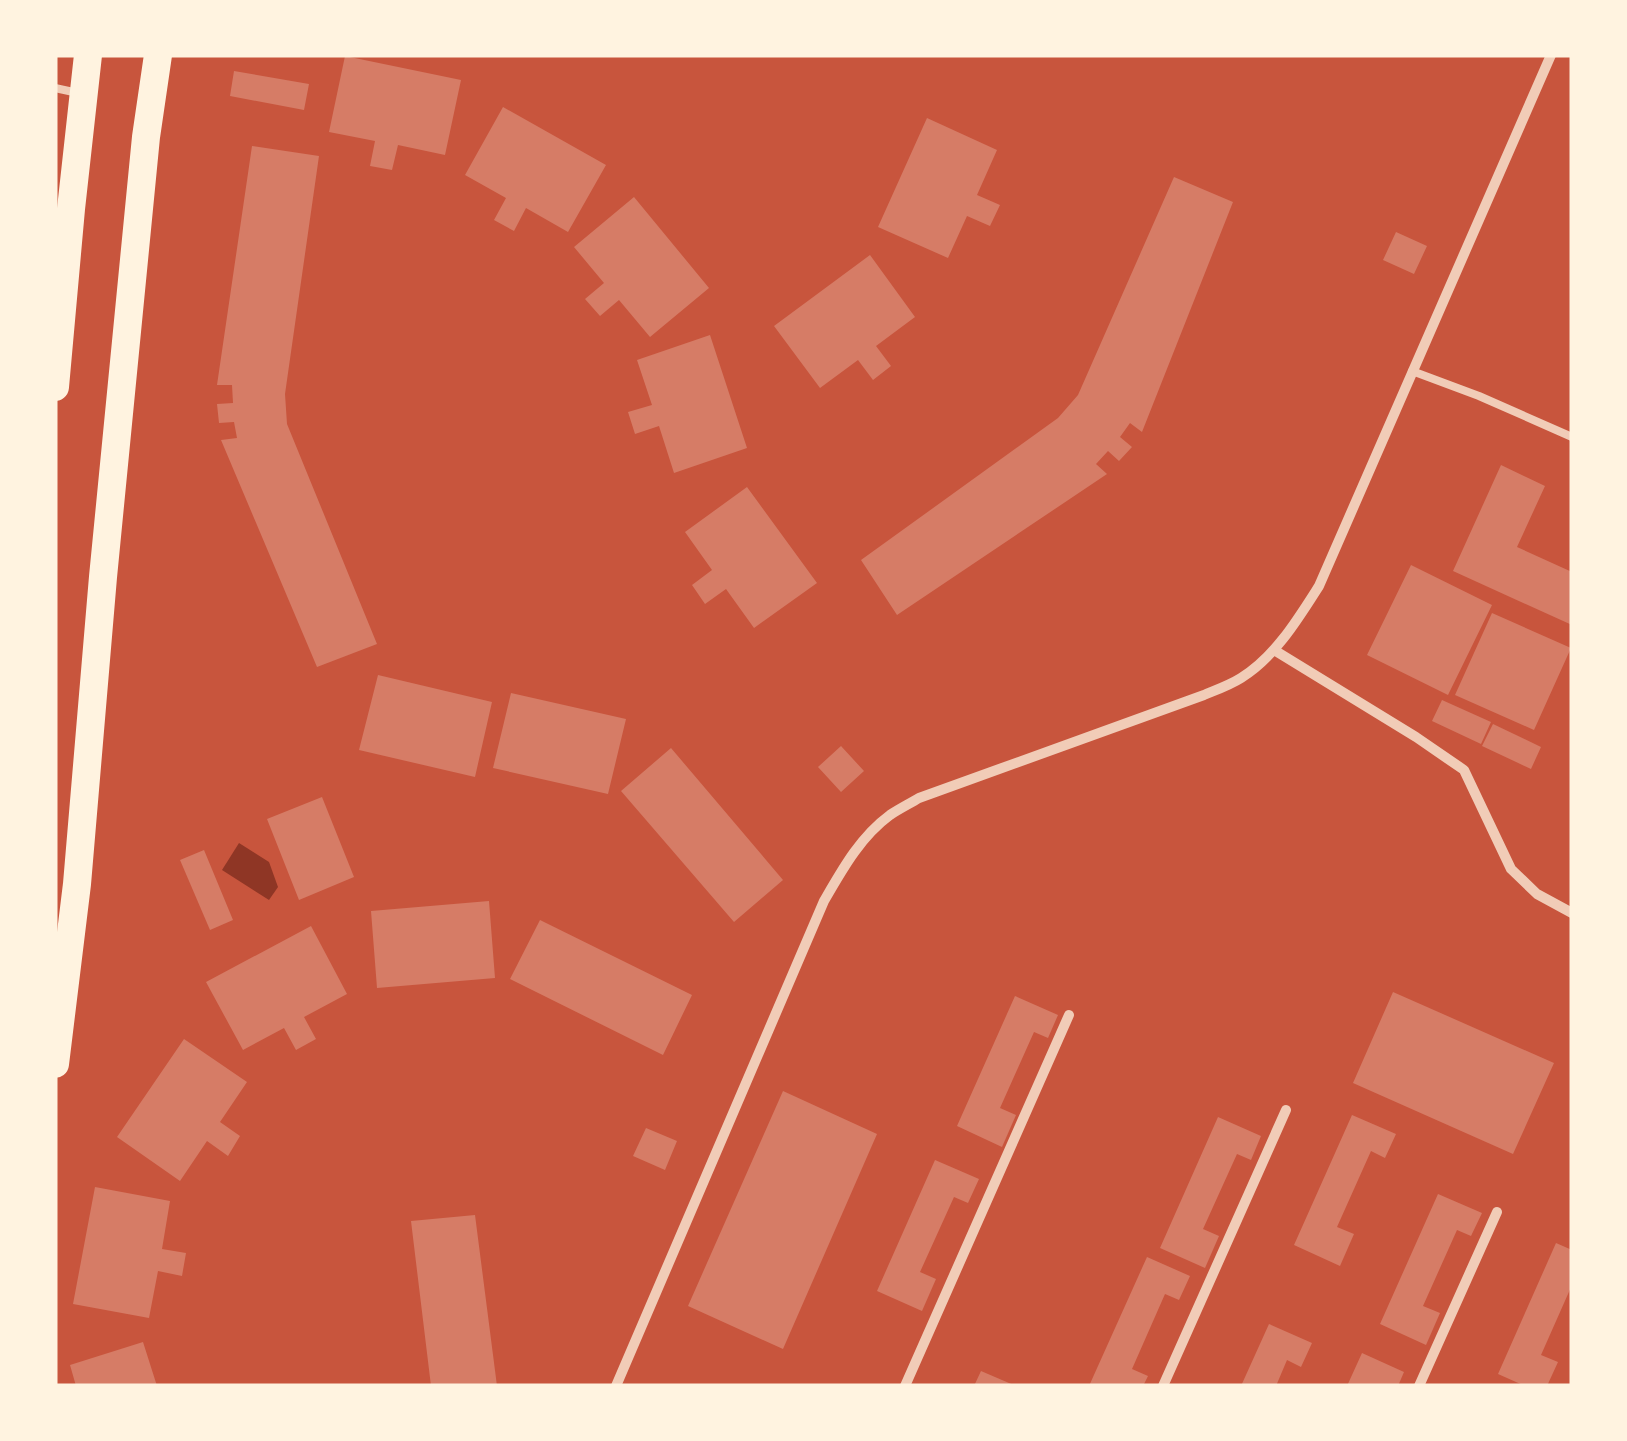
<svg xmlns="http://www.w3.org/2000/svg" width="1627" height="1441" font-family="'Archivo Narrow',sans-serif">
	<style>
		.water { fill: #8f3625 }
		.building { fill: #d67c66 }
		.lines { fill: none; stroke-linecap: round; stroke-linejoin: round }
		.service { stroke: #f1ccb7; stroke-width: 8 }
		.minor { stroke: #f1ccb7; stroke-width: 10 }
		.trunk { stroke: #fff3e0; stroke-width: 28 }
	</style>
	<rect width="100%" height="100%" fill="#c8553d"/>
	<path class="water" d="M 239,843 L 269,862 L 278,887 L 269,900 L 222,870 Z"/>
	<path class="building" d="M 345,56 L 461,80 L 445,155 L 398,145 L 392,170 L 370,166 L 375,141 L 329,132 Z
		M 234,71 L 309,84 L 304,110 L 230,96 Z
		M 503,107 L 606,165 L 568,232 L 526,208 L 514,231 L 494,220 L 506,198 L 465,175 Z
		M 927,118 L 997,150 L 977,195 L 1000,205 L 990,226 L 967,216 L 948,258 L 878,227 Z
		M 252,146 L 319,156 L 285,394 L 287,424 L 377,644 L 317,667 L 221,440 L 237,438 L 234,422 L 219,423 L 217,404 L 233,403 L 232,385 L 217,385 Z
		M 1174,177 L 1233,202 L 1142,432 L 1130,423 L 1120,437 L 1132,447 L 1119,461 L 1108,451 L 1096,464 L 1107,474 L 897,615 L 861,560 L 1058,418 L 1078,395 Z
		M 634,197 L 709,288 L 650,337 L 619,300 L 600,316 L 585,299 L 604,283 L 574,247 Z
		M 1396,232 L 1427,246 L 1414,274 L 1383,260 Z
		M 870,255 L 915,317 L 876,346 L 891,366 L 873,380 L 858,360 L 820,388 L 774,326 Z
		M 710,335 L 747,448 L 674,473 L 659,426 L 635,434 L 628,412 L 652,405 L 637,360 Z
		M 1501,465 L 1545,486 L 1517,547 L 1572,572 L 1572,625 L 1453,571 Z
		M 747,487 L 817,583 L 754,628 L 726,589 L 705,604 L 692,585 L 712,570 L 685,532 Z
		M 1411,565 L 1492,605 L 1448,695 L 1367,655 Z
		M 1492,613 L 1571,648 L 1534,730 L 1455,695 Z
		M 378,675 L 492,702 L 475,777 L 359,750 Z
		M 511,693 L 626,719 L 608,794 L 493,768 Z
		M 1442,700 L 1491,722 L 1481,744 L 1432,721 Z
		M 1493,724 L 1541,747 L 1531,769 L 1482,746 Z
		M 841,746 L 864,771 L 841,792 L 818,767 Z
		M 671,748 L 783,880 L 734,922 L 621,791 Z
		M 322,797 L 354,877 L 299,900 L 267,819 Z
		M 204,850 L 233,920 L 210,930 L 180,860 Z
		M 489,901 L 495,978 L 377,988 L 371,911 Z
		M 540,920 L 692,995 L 663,1055 L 510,979 Z
		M 311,926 L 347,994 L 304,1017 L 316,1039 L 296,1050 L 284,1028 L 243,1050 L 206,982 Z
		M 1393,992 L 1554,1063 L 1513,1154 L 1353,1083 Z
		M 1015,996 L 1058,1015 L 1048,1038 L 1034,1032 L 1000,1108 L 1016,1115 L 1002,1147 L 957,1126 Z
		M 184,1039 L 247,1082 L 220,1122 L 240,1136 L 228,1156 L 207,1141 L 180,1181 L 117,1137 Z
		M 783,1091 L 877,1134 L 783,1349 L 688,1306 Z
		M 1352,1115 L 1396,1134 L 1385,1158 L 1371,1151 L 1337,1227 L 1354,1234 L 1340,1266 L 1294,1245 Z
		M 1218,1117 L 1261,1136 L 1251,1160 L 1237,1154 L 1203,1229 L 1219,1236 L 1205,1268 L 1160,1248 Z
		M 646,1128 L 677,1141 L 665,1170 L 633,1156 Z
		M 935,1160 L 979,1179 L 968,1203 L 954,1197 L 920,1272 L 936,1279 L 922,1311 L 877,1291 Z
		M 95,1187 L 170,1201 L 162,1249 L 186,1253 L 182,1276 L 158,1271 L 149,1318 L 73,1304 Z
		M 1438,1194 L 1482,1213 L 1471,1236 L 1457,1230 L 1423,1306 L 1440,1313 L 1426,1345 L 1380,1324 Z
		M 475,1215 L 497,1386 L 431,1386 L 411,1221 Z
		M 1556,1243 L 1572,1250 L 1572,1285 L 1541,1355 L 1558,1362 L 1547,1386 L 1525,1386 L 1498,1374 Z
		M 1147,1257 L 1190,1276 L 1179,1300 L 1165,1294 L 1132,1369 L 1148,1376 L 1143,1386 L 1089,1386 Z
		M 1269,1324 L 1312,1343 L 1301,1367 L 1287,1360 L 1276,1386 L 1241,1386 Z
		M 143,1342 L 157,1386 L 76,1386 L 70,1365 Z
		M 1362,1353 L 1404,1372 L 1398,1386 L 1347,1386 Z
		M 981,1371 L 1016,1386 L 974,1386 Z"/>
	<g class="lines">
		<path class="service" d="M 55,88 L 78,93
			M 1412,371 L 1479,396 L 1572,437"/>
		<path class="minor" d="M 1274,650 L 1416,737 L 1464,770 L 1511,869 L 1537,894 L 1572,913
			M 616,1386 L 824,901 C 842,870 860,837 890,815 C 899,809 909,804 919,798 L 1204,695 C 1216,690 1230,685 1241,678 C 1275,657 1298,619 1319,586 L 1551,55
			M 905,1386 L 1069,1015
			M 1163,1386 L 1286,1110
			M 1419,1386 L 1497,1212"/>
		<path class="trunk" d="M 55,387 L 71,209 L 88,55
			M 55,1064 L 77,884 L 103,577 L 146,137 L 158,55"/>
	</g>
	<rect width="1627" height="1441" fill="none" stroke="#fff3e0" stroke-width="115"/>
</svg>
